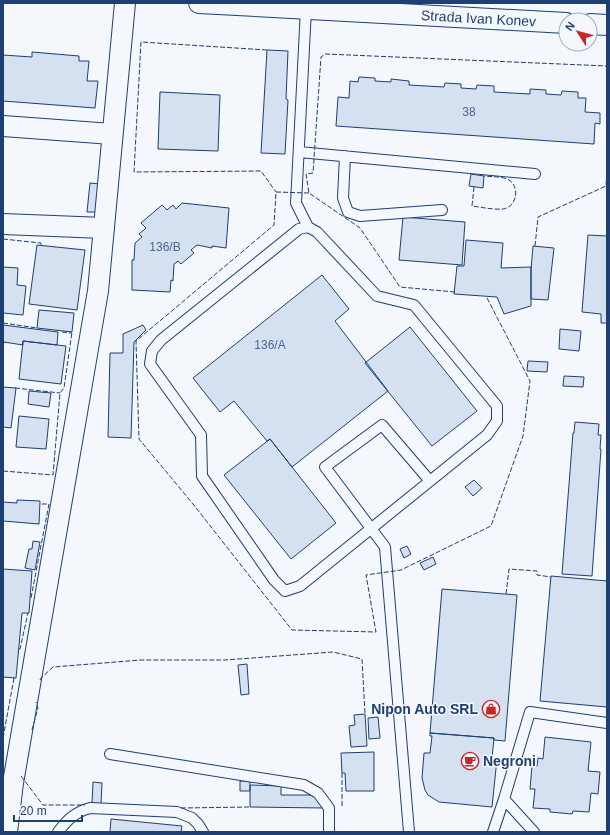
<svg xmlns="http://www.w3.org/2000/svg" width="610" height="835" font-family="Arial,sans-serif">
	<style>
		.building { fill: #d5e0f0; stroke: #1d3f73 }
		.lines { fill: none; stroke-linecap: round; stroke-linejoin: round }
		.lane-casing { stroke: #1d3f73; stroke-width: 12 }
		.street-casing { stroke: #1d3f73; stroke-width: 22 }
		.lane { stroke: #f4f7fb; stroke-width: 10 }
		.street { stroke: #f4f7fb; stroke-width: 20 }
		.fence { stroke: #1d3f73; stroke-width: 1; stroke-dasharray: 5 2; stroke-linecap: butt }
		.labels { text-anchor: middle; stroke-width: 3; stroke-linejoin: round; paint-order: stroke }
		.number-label { font-size: 12px; fill: #4b6792 }
		.street-label { font-size: 14px; fill: #1d3f73; stroke: #f4f7fb }
		.poi-label { font-size: 14px; font-weight: bold; fill: #1d3f73; stroke: #f4f7fb; text-anchor: end }
	</style>
	<rect width="100%" height="100%" fill="#f4f7fb"/>
	<path class="building" d="M 267,50 L 288,51 L 286,99 L 288,100 L 285,154 L 261,153 Z
		M 32,52 L 79,56 L 79,61 L 89,61 L 87,81 L 98,81 L 95,108 L 3,101 L 3,55 L 32,57 Z
		M 359,77 L 375,78 L 375,81 L 391,82 L 391,79 L 409,81 L 409,85 L 444,87 L 445,83 L 461,84 L 461,88 L 476,89 L 477,85 L 494,86 L 494,92 L 530,94 L 530,89 L 546,90 L 546,94 L 561,95 L 562,91 L 578,92 L 578,98 L 586,98 L 585,112 L 600,113 L 600,124 L 595,123 L 594,144 L 336,126 L 338,97 L 349,98 L 350,81 L 358,82 Z
		M 160,92 L 220,95 L 218,151 L 158,149 Z
		M 471,174 L 484,176 L 483,188 L 469,186 Z
		M 90,183 L 100,184 L 98,212 L 87,212 Z
		M 182,203 L 229,208 L 226,248 L 212,246 L 212,248 L 197,245 L 191,250 L 194,253 L 181,264 L 178,261 L 174,264 L 173,281 L 171,280 L 170,292 L 132,290 L 132,260 L 134,260 L 135,243 L 142,237 L 139,234 L 146,228 L 141,223 L 162,205 L 167,210 L 173,205 L 176,209 Z
		M 403,217 L 465,222 L 462,265 L 399,260 Z
		M 588,235 L 607,236 L 607,323 L 601,323 L 601,314 L 582,312 Z
		M 466,240 L 503,243 L 501,268 L 531,267 L 531,306 L 504,314 L 497,297 L 454,294 L 457,266 L 464,266 Z
		M 37,245 L 85,250 L 77,310 L 29,304 Z
		M 533,246 L 554,248 L 548,300 L 531,299 L 531,270 Z
		M 3,267 L 18,268 L 17,285 L 26,286 L 23,315 L 3,313 Z
		M 322,275 L 349,309 L 335,321 L 388,391 L 292,467 L 270,439 L 267,441 L 234,401 L 220,412 L 193,378 Z
		M 39,310 L 74,313 L 72,332 L 37,328 Z
		M 3,325 L 58,332 L 57,345 L 23,341 L 23,345 L 4,342 L 3,347 Z
		M 143,325 L 146,330 L 134,342 L 131,438 L 108,437 L 110,353 L 123,353 L 123,334 Z
		M 410,327 L 477,411 L 432,446 L 365,363 Z
		M 560,329 L 581,331 L 579,351 L 559,349 Z
		M 23,341 L 66,346 L 61,384 L 19,379 Z
		M 528,361 L 548,362 L 547,372 L 527,371 Z
		M 564,376 L 584,377 L 583,387 L 563,386 Z
		M 3,387 L 16,388 L 11,428 L 3,427 Z
		M 29,391 L 51,393 L 49,407 L 28,404 Z
		M 19,416 L 49,419 L 46,449 L 16,447 Z
		M 575,422 L 599,424 L 598,435 L 601,435 L 600,449 L 601,449 L 592,576 L 562,574 L 573,433 L 574,433 Z
		M 270,439 L 336,523 L 291,559 L 224,475 Z
		M 474,480 L 482,488 L 473,496 L 465,487 Z
		M 17,500 L 40,501 L 39,524 L 3,521 L 3,502 L 17,503 Z
		M 33,541 L 40,542 L 35,570 L 25,568 L 29,549 L 32,549 Z
		M 407,546 L 411,554 L 404,558 L 400,549 Z
		M 433,557 L 436,564 L 424,570 L 420,563 Z
		M 3,569 L 32,571 L 29,613 L 22,613 L 16,678 L 3,677 Z
		M 551,576 L 607,581 L 607,707 L 540,701 Z
		M 442,589 L 517,595 L 505,741 L 494,740 L 494,738 L 430,733 Z
		M 247,664 L 249,694 L 241,695 L 238,665 Z
		M 365,714 L 367,746 L 351,747 L 349,726 L 355,725 L 354,715 Z
		M 378,717 L 380,738 L 369,739 L 368,718 Z
		M 430,733 L 494,738 L 492,759 L 497,759 L 492,807 L 439,802 L 428,795 L 425,790 L 422,778 L 424,753 L 430,753 L 432,736 L 430,736 Z
		M 545,737 L 591,742 L 588,771 L 600,772 L 598,794 L 591,793 L 589,812 L 573,811 L 572,814 L 550,812 L 550,809 L 533,808 L 535,789 L 530,789 L 532,766 L 537,766 L 538,758 L 543,759 Z
		M 374,752 L 374,791 L 346,791 L 345,773 L 342,773 L 341,753 Z
		M 240,781 L 250,781 L 250,791 L 240,791 Z
		M 93,782 L 102,783 L 101,804 L 92,803 Z
		M 250,785 L 281,786 L 281,795 L 324,795 L 324,808 L 250,807 Z
		M 111,819 L 182,826 L 181,832 L 110,832 Z"/>
	<g class="lines">
		<defs>
			<path id="lane" d="M 306,9 L 296,203 L 308,227 L 317,232 L 377,296 L 414,305 L 497,406 L 497,421 L 487,435 L 300,586 L 285,591 L 274,580 L 202,476 L 201,435 L 150,364 L 152,351 L 161,340 L 299,229 L 308,227
				M 299,152 L 535,174
				M 345,156 L 343,198 L 348,212 L 360,216 L 442,210
				M 110,754 L 304,785 L 318,793 L 329,808 L 329,832
				M 504,799 L 534,832
				M 58,832 C 67,820 75,812 90,808 L 177,812 L 192,818 L 198,824 L 203,832
				M 409,832 L 385,547 L 325,467 L 382,425 L 430,481
				M 493,832 L 504,799 L 530,712 L 607,723"/>
			<g id="street">
				<path id="s1" d="M 199,3 L 566,23"/>
				<path d="M 590,24 L 607,25"/>
				<path d="M 3,126 L 112,134"/>
				<path d="M 3,224 L 104,228"/>
				<path d="M 7,832 L 13,783 L 98,291 L 125,3"/>
			</g>
		</defs>
		<use href="#lane" class="lane-casing"/>
		<use href="#street" class="street-casing"/>
		<use href="#lane" class="lane"/>
		<use href="#street" class="street"/>
		<path class="fence" d="M 267,50 L 141,42 L 134,172 L 261,171 L 276,192
			M 474,187 L 472,206 C 481,207 493,210 503,209 C 517,207 520,187 509,180 C 502,176 492,177 484,176
			M 309,193 L 276,192 L 274,225 L 136,341 L 139,439 L 193,504 L 292,630 L 376,632 L 366,575 L 401,570 L 491,526 L 523,436 L 530,381 L 486,296
			M 3,239 L 41,243 L 41,245
			M 535,246 L 538,217 L 606,186 L 607,171
			M 455,292 L 400,287 L 360,228 L 309,193 L 306,174 L 313,173 L 321,57 L 325,54 L 607,66
			M 3,323 L 37,328
			M 62,332 L 72,333
			M 15,388 L 60,393
			M 3,471 L 53,475 L 60,393 L 64,388 L 72,332
			M 506,594 L 509,569 L 537,571 L 537,575 L 551,577
			M 31,598 L 49,504 L 40,504
			M 19,649 L 20,649 L 28,613
			M 40,680 L 41,678 L 53,667 L 141,660 L 225,660 L 333,652 L 362,659 L 365,714
			M 32,730 L 38,708 L 36,702
			M 3,738 L 14,678
			M 342,773 L 342,806
			M 21,776 L 43,805 L 85,805
			M 181,808 L 250,807"/>
	</g>
	<defs>
		<symbol id="shop-ring" viewBox="-11 -11 22 22"><circle r="9.5" fill="#f4f7fb" stroke="#c62828" stroke-width="1.5"/><path d="M-5-2.5h2.3a2.7 3.5 0 0 1 5.4 0H5L5.5 6h-11ZM-1.5-2.5h3a1.5 2.3 0 0 0-3 0Z" fill="#c62828"/></symbol>
		<symbol id="cafe-ring" viewBox="-11 -11 22 22"><circle r="9.5" fill="#f4f7fb" stroke="#c62828" stroke-width="1.5"/><path d="M-5.5-4.5H6V0H3Q3 3.5 0 3.5H-2.5Q-5.5 3.5-5.5 0ZM3-3.2v2h1.7v-2ZM-6 4.5H4V6H-6Z" fill="#c62828"/></symbol>
	</defs>
	<g fill-rule="evenodd">
		<use href="#shop-ring" x="481" y="699" width="20" height="20"/>
		<use href="#cafe-ring" x="460" y="751" width="20" height="20"/>
	</g>
	<g class="labels">
		<g class="number-label">
			<text x="469" y="116">38</text>
			<text x="165" y="251">136/B</text>
			<text x="270" y="349">136/A</text>
		</g>
		<g class="street-label">
			<text dy="5" stroke="none"><textPath href="#s1" startOffset="280">Strada Ivan Konev</textPath></text>
		</g>
		<g class="poi-label">
			<text x="478" y="714">Nipon Auto SRL</text>
			<text x="483" y="766" text-anchor="start">Negroni</text>
		</g>
	</g>
	<rect width="610" height="835" fill="none" stroke="#1d3f73" stroke-width="8"/>
	<g transform="translate(578 32) rotate(306)"><circle r="19" fill="#f4f7fb" stroke="#9eadc5"/>
	<path d="M0-3L7 15L0 10L-7 15Z" fill="#c62828"/>
	<text y="-6" font-size="11" font-weight="bold" text-anchor="middle" fill="#1d3f73">N</text>
	</g>
	<path d="M14 815v6h68v-6" fill="none" stroke="#1d3f73" stroke-width="2"/>
	<text x="20" y="815" font-size="12" fill="#1d3f73" stroke="#f4f7fb" stroke-width="3" paint-order="stroke">20 m</text>
</svg>
